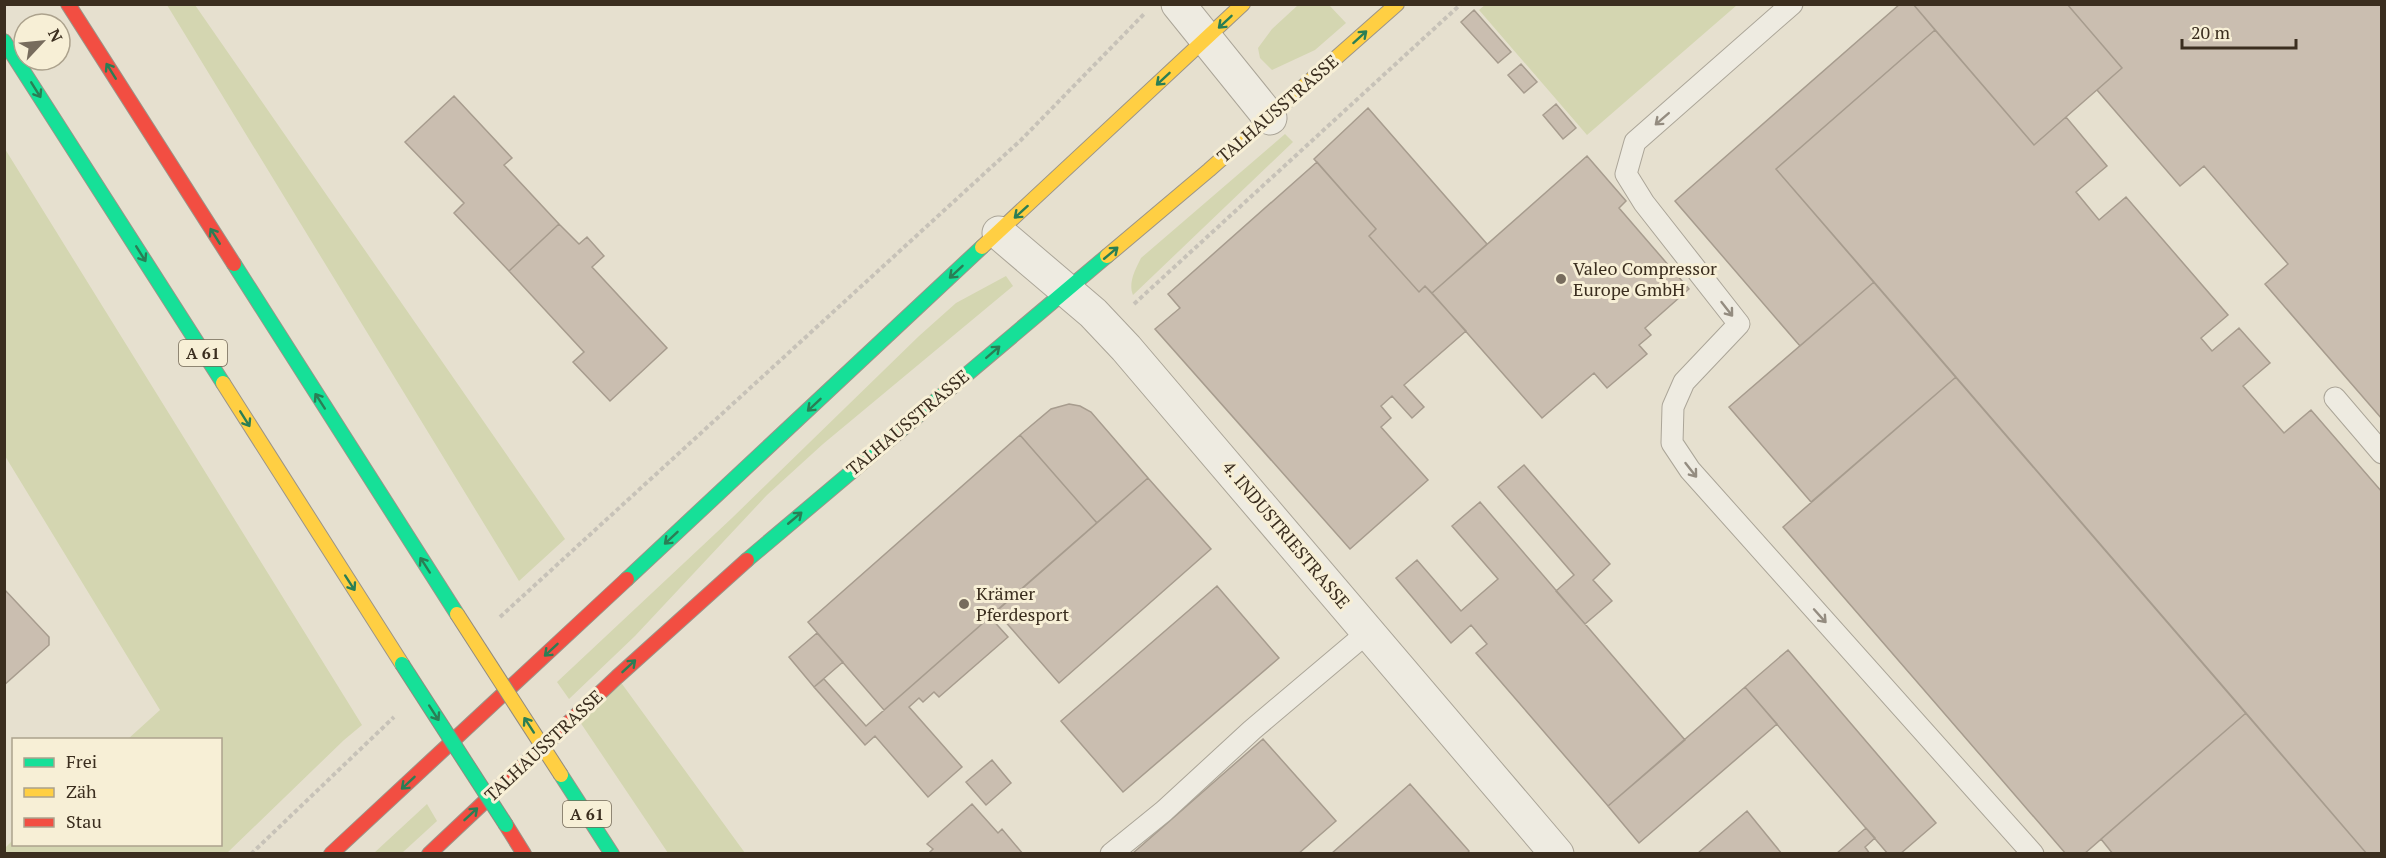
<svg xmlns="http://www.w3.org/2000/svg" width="2386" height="858" font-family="'PT Serif',serif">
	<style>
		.green { fill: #d4d6b1 }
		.building { fill: #cabeb0; stroke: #a79c8e; stroke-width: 1.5 }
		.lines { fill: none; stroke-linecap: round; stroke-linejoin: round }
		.lane-casing { stroke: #aba598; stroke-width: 23 }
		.street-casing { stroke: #aba598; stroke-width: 35 }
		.fast-casing { stroke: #9b9488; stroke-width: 16 }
		.slow-casing { stroke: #9b9488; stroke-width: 16 }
		.jam-casing { stroke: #9b9488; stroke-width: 16 }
		.path { stroke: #c7c2b8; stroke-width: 4; stroke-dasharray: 4.5 3; stroke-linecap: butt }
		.lane { stroke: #eeebe1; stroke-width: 21 }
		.street { stroke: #eeebe1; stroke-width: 33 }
		.fast { stroke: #16e098; stroke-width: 14 }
		.slow { stroke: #ffcf43; stroke-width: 14 }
		.jam { stroke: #f24e42; stroke-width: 14 }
		.fast-bridge-casing { stroke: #918a7f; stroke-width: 16; stroke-linecap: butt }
		.slow-bridge-casing { stroke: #918a7f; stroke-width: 16; stroke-linecap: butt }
		.fast-bridge { stroke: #16e098; stroke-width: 14 }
		.slow-bridge { stroke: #ffcf43; stroke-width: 14 }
		.oneway { stroke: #2a7e55 }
		.oneway2 { stroke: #948c80 }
		.poi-dot { fill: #776c5d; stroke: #f7efd6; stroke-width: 2 }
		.labels { text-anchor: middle; stroke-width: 6; stroke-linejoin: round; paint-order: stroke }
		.shield { fill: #f7efd6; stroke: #736856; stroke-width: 1.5 }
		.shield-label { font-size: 16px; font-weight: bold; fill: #3b2e1f }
		.street-label { font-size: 18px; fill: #3b2e1f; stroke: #f7efd6 }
		.poi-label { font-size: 18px; fill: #3b2e1f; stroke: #f7efd6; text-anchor: start }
	</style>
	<rect width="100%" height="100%" fill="#e6e0cf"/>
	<path class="green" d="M 1486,4 L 1737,4 L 1737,5 L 1587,135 L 1479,10 Z
		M 167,5 L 195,5 L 565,539 L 519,581 Z
		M 1298,5 L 1329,5 L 1346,23 L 1315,50 L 1272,70 L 1260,58 L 1258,48 L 1272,29 Z
		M 1285,134 L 1293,142 L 1133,295 C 1128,283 1135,270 1141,258 Z
		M 5,149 L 362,725 L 344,740 L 227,853 L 5,853 L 5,848 L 13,840 L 14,844 L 220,844 L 220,740 L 128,739 L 160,710 L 5,456 Z
		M 1006,276 L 1013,286 L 823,444 L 767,495 L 635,636 L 569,699 L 557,682 L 732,518 L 919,336 L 956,303 Z
		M 617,677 L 745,853 L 668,853 L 576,716 Z
		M 427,804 L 437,821 L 402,853 L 374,853 Z"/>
	<path class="building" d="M 1900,4 L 1913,4 L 1935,30 L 1776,169 L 1874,282 L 1800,346 L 1675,201 Z
		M 1913,4 L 2067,4 L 2122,68 L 2034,145 Z
		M 2067,4 L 2382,4 L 2382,419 L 2265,284 L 2288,264 L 2204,166 L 2180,186 L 2097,90 L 2122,68 Z
		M 1474,10 L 1511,52 L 1498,63 L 1461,22 Z
		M 1935,30 L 2034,145 L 2066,117 L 2107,166 L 2076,192 L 2099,220 L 2126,197 L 2228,315 L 2201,338 L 2212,351 L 2239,328 L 2270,363 L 2243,386 L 2284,433 L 2311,410 L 2382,492 L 2382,854 L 2367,854 L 1776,169 Z
		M 1521,64 L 1537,82 L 1524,93 L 1508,75 Z
		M 454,96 L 512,158 L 504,165 L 559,224 L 509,271 L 454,213 L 464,203 L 405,142 Z
		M 1556,104 L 1576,128 L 1563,139 L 1543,115 Z
		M 1368,108 L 1487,244 L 1432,293 L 1425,286 L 1419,292 L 1369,236 L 1376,229 L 1314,159 Z
		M 1587,156 L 1626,201 L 1619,208 L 1689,289 L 1645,328 L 1651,335 L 1639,345 L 1647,354 L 1607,388 L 1594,373 L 1542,418 L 1432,293 Z
		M 1317,162 L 1376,229 L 1369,236 L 1419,292 L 1425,286 L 1466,331 L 1404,385 L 1424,407 L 1412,418 L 1392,396 L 1381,406 L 1391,418 L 1381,427 L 1428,480 L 1350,549 L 1155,329 L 1180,308 L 1168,294 Z
		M 559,224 L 579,244 L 587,237 L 604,256 L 592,267 L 667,348 L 610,401 L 573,362 L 584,352 L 509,271 Z
		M 1874,282 L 1956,377 L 1811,502 L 1729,407 Z
		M 1956,377 L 2246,713 L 2084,854 L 2066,854 L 1783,527 Z
		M 1069,404 L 1080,406 L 1091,412 L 1148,478 L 1097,523 L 1020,435 L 1051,409 Z
		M 1020,435 L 1097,523 L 884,710 L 808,622 Z
		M 1524,465 L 1610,564 L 1593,580 L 1612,601 L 1585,624 L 1556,591 L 1574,575 L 1498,487 Z
		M 1148,478 L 1211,549 L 1059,683 L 996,611 Z
		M 1480,502 L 1685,740 L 1608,806 L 1476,653 L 1487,644 L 1471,625 L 1451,643 L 1396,578 L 1417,560 L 1461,611 L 1498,579 L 1452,526 Z
		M 1217,586 L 1279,658 L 1123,792 L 1061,721 Z
		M 4,589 L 49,637 L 49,645 L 4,685 Z
		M 990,617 L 1008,637 L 939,697 L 934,692 L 923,702 L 919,698 L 909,707 L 962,767 L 928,797 L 875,736 L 865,745 L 814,687 L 824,679 L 866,726 Z
		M 817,633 L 843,662 L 814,687 L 789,657 Z
		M 1788,650 L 1936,823 L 1900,854 L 1888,854 L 1745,687 Z
		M 1745,687 L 1777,724 L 1639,843 L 1608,806 Z
		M 2246,713 L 2367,854 L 2113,854 L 2101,839 Z
		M 1263,739 L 1336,821 L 1298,854 L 1132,854 Z
		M 992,760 L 1011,783 L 986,805 L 966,782 Z
		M 1410,784 L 1469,851 L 1467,854 L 1331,854 Z
		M 972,804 L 998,833 L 1002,829 L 1023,854 L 928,854 L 933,849 L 927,844 Z
		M 1747,811 L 1782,854 L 1697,854 Z
		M 1866,828 L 1875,838 L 1865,847 L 1870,854 L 1836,854 Z"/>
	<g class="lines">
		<defs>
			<path id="lane" d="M 1792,4 L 1635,142 L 1626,174 L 1644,203 L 1739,324 L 1684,382 L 1673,407 L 1672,443 L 1690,470 L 2033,854
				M 2335,398 L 2382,453
				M 1111,854 L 1164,811 L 1252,730 L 1368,632"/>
			<path id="street" d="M 1178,4 L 1270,118
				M 999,233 L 1093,313 L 1126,348 L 1557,854"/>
			<path id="fast" d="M 4,41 L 223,383
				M 234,264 L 457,614
				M 747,560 L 1107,256
				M 627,579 L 982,247
				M 561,775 L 612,854"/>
			<path id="slow" d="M 982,247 L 1243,4
				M 1107,256 L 1209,170 L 1397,4
				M 223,383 L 402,664"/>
			<path id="jam" d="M 68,4 L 234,264
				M 506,825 L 524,854
				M 331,854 L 627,579
				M 429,854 L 617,677 L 747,560"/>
		</defs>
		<use href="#lane" class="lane-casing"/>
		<use href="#street" class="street-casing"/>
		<use href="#fast" class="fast-casing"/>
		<use href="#slow" class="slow-casing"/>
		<use href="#jam" class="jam-casing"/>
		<path class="path" d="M 1134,304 L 1461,4
			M 500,617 L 1021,140 L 1144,14
			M 251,854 L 394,717"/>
		<use href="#lane" class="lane"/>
		<use href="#street" class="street"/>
		<use href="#fast" class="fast"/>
		<use href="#slow" class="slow"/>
		<use href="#jam" class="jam"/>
		<defs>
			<path id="fast-bridge" d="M 402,664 L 506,825"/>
			<path id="slow-bridge" d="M 457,614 L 561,775"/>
		</defs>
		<use href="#fast-bridge" class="fast-bridge-casing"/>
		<use href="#slow-bridge" class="slow-bridge-casing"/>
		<use href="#fast-bridge" class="fast-bridge"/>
		<use href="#slow-bridge" class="slow-bridge"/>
	</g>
	<defs><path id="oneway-shaft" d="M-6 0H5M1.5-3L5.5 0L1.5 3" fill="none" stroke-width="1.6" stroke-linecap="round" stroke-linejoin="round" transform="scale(1.5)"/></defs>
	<g class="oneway">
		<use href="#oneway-shaft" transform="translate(1225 22) rotate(137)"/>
		<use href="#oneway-shaft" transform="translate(1360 37) rotate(-42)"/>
		<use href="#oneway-shaft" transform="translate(111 71) rotate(-122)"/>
		<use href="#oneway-shaft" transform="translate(1163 79) rotate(137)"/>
		<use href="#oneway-shaft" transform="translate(36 90) rotate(58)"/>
		<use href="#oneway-shaft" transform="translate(1021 212) rotate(138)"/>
		<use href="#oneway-shaft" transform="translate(215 236) rotate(-122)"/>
		<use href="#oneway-shaft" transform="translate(1111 253) rotate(-40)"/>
		<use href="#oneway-shaft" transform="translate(141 254) rotate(58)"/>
		<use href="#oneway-shaft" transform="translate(956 272) rotate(137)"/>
		<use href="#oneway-shaft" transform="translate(993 352) rotate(-41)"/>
		<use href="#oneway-shaft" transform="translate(320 401) rotate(-123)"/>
		<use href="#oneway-shaft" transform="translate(814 405) rotate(137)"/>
		<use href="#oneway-shaft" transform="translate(245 419) rotate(58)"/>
		<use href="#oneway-shaft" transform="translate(795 518) rotate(-40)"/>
		<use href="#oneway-shaft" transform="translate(671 538) rotate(137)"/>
		<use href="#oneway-shaft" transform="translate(425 565) rotate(-123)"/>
		<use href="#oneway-shaft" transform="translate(350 583) rotate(57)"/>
		<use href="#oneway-shaft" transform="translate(551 650) rotate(137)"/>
		<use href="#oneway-shaft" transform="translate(629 666) rotate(-43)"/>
		<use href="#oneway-shaft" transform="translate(434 713) rotate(57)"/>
		<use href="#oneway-shaft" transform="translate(529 725) rotate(-123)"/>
		<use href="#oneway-shaft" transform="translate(408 783) rotate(137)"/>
		<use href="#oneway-shaft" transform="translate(471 814) rotate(-43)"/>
	</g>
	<g class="oneway2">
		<use href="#oneway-shaft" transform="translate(1662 119) rotate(139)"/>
		<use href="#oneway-shaft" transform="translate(1727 309) rotate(52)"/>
		<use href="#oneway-shaft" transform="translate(1691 470) rotate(52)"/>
		<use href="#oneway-shaft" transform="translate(1820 616) rotate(48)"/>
	</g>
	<g class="poi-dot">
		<circle cx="1561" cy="279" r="6"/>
		<circle cx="964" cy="604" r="6"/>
	</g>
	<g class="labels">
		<g class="shield">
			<rect x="179" y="340" width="48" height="26" rx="4.5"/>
			<rect x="563" y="801" width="48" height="26" rx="4.5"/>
		</g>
		<g class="shield-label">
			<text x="203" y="359">A 61</text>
			<text x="587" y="820">A 61</text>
		</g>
		<g class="street-label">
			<text transform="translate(1278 109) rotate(-41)" y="6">TALHAUSSTRASSE</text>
			<text transform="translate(908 423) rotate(-40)" y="6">TALHAUSSTRASSE</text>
			<text transform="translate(1286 535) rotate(50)" y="6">4. INDUSTRIESTRASSE</text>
			<text transform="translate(544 746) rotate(-43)" y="6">TALHAUSSTRASSE</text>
		</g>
		<g class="poi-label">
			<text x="1573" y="275">Valeo Compressor<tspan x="1573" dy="21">Europe GmbH</tspan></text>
			<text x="976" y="600">Krämer<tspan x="976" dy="21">Pferdesport</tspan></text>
		</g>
	</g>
	<rect width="2386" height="858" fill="none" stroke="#3b2e1f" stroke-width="12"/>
	<rect x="12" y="738" width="210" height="108" fill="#f7efd6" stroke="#aca28d" stroke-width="1.5"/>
	<rect x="24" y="758" width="30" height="9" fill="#16e098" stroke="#aca28d" stroke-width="1.5"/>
	<text x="66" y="768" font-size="18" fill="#3b2e1f">Frei</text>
	<rect x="24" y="788" width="30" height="9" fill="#ffcf43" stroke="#aca28d" stroke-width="1.5"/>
	<text x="66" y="798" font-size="18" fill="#3b2e1f">Zäh</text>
	<rect x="24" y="818" width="30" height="9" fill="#f24e42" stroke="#aca28d" stroke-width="1.5"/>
	<text x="66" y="828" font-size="18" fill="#3b2e1f">Stau</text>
	<g transform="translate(42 42) rotate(64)"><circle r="28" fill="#f7efd6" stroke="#aca28d" stroke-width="1.5"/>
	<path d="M0-4.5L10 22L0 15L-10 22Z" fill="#776c5d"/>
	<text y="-9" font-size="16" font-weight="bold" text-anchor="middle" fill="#3b2e1f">N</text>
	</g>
	<path d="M2182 39v9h114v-9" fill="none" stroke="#3b2e1f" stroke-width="3"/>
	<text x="2191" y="39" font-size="18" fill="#3b2e1f" stroke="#f7efd6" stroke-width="4.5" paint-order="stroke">20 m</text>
</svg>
